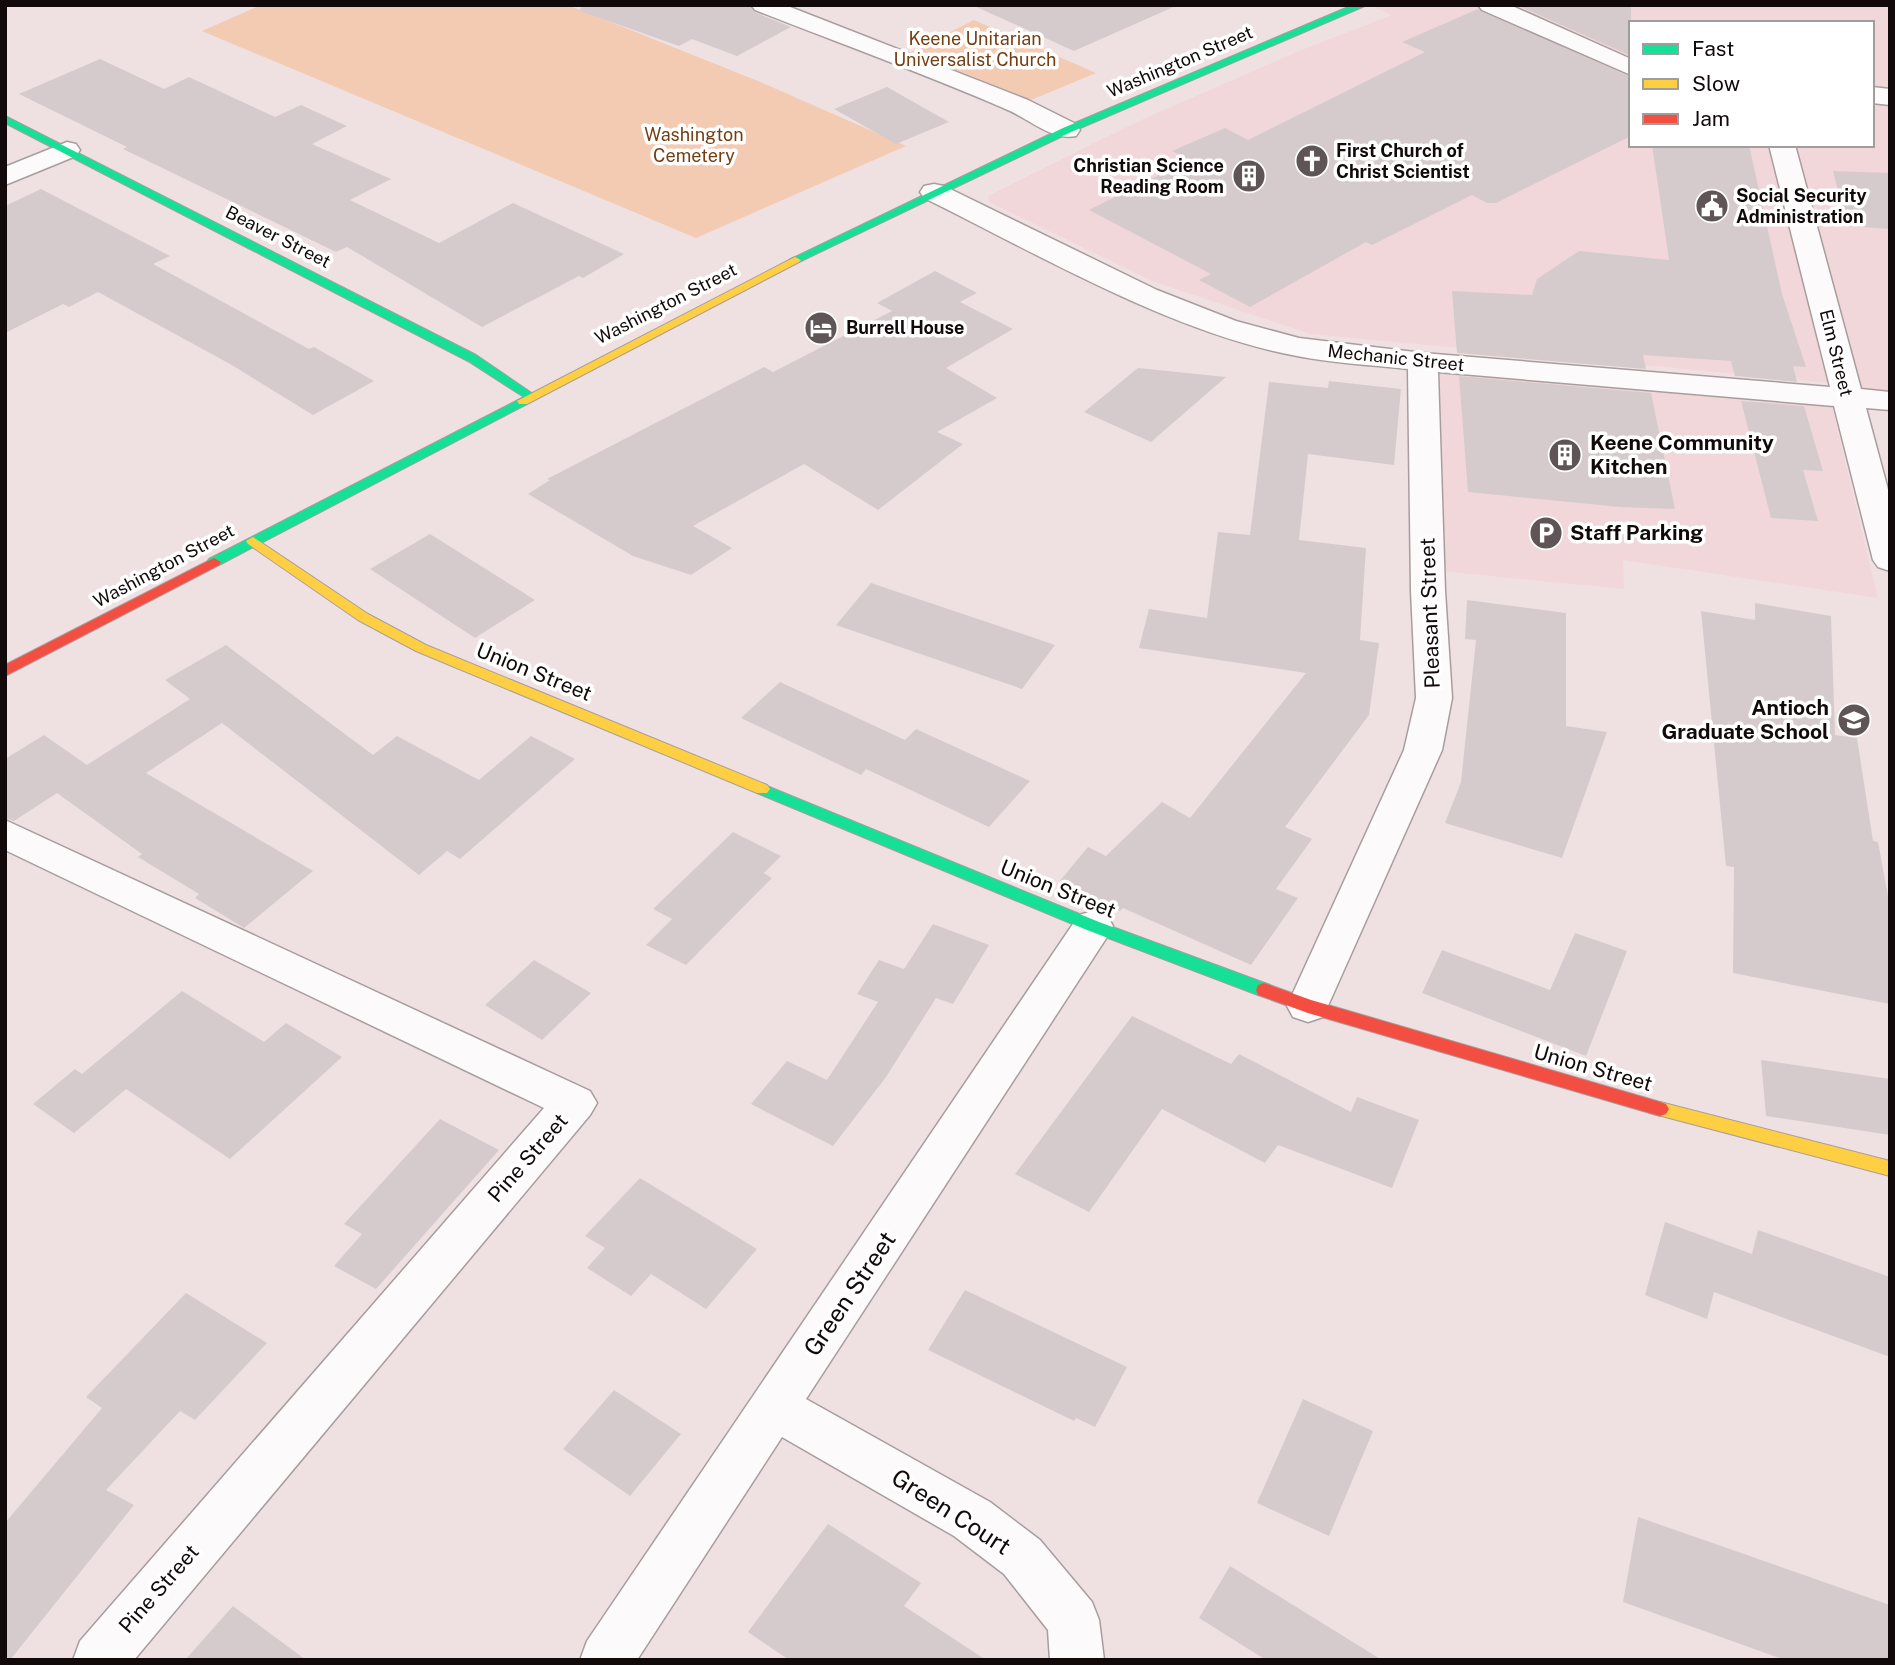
<svg xmlns="http://www.w3.org/2000/svg" width="1895" height="1665" font-family="'Public Sans',sans-serif">
	<style>
		.built { fill: #f1d7d9; fill-rule: evenodd }
		.green { fill: #f3cab2 }
		.building { fill: #d5cbcd }
		.lines { fill: none; stroke-linecap: round; stroke-linejoin: round }
		.street-casing { stroke: #a89d9e; stroke-width: 3 }
		.fast-casing { stroke: #a89d9e; stroke-width: 2 }
		.slow-casing { stroke: #a89d9e; stroke-width: 2 }
		.jam-casing { stroke: #a89d9e; stroke-width: 2 }
		.street { fill: #fdfafb; fill-rule: evenodd }
		.fast { fill: #16e098; fill-rule: evenodd }
		.slow { fill: #ffcf43; fill-rule: evenodd }
		.jam { fill: #f24e42; fill-rule: evenodd }
		.labels { text-anchor: middle; stroke-width: 7; stroke-linejoin: round; paint-order: stroke }
		.far-park-label { font-size: 18px; fill: #753e12; stroke: #fff }
		.far-street-label { font-size: 18px; fill: #11090a; stroke: #fff }
		.far-poi-label { font-size: 18px; font-weight: bold; fill: #11090a; stroke: #fff; text-anchor: start }
		.poi-label { font-size: 21px; font-weight: bold; fill: #11090a; stroke: #fff; text-anchor: start }
		.street-label { font-size: 21px; fill: #11090a; stroke: #fff }
		.near-street-label { font-size: 24px; fill: #11090a; stroke: #fff }
	</style>
	<rect width="100%" height="100%" fill="#efe1e2"/>
	<path class="built" d="M 1369,5 L 1890,5 L 1890,401 L 1843,384 L 1310,334 L 1152,281 L 989,202 L 988,196 L 1141,120 L 1299,51 L 1392,15 ZM 1631,23 L 1872,23 L 1872,145 L 1631,145 Z
		M 1430,370 L 1832,407 L 1878,598 L 1623,560 L 1624,589 L 1440,571 Z"/>
	<path class="green" d="M 261,5 L 568,5 L 765,84 L 906,146 L 696,238 L 202,31 Z
		M 974,20 L 1096,73 L 1031,100 L 911,52 Z"/>
	<path class="building" d="M 581,5 L 749,5 L 754,12 L 791,27 L 737,56 L 692,39 L 679,46 L 580,11 Z
		M 972,5 L 1178,5 L 1074,51 Z
		M 1517,5 L 1631,5 L 1631,56 Z
		M 1478,9 L 1631,77 L 1631,136 L 1496,203 L 1487,203 L 1472,195 L 1372,245 L 1366,242 L 1250,307 L 1199,280 L 1211,274 L 1089,210 L 1189,160 L 1172,151 L 1225,128 L 1248,140 L 1425,52 L 1402,42 Z
		M 100,59 L 164,89 L 189,77 L 275,117 L 301,105 L 347,126 L 312,144 L 391,179 L 350,200 L 439,243 L 513,203 L 624,254 L 583,278 L 579,276 L 482,327 L 347,247 L 336,252 L 123,149 L 127,147 L 19,94 Z
		M 887,87 L 949,122 L 896,144 L 834,109 Z
		M 1652,145 L 1749,145 L 1782,294 L 1806,367 L 1793,366 L 1797,382 L 1735,376 L 1731,361 L 1643,355 L 1646,369 L 1457,353 L 1452,291 L 1532,295 L 1537,279 L 1579,251 L 1669,260 Z
		M 1833,171 L 1890,173 L 1890,229 L 1847,226 Z
		M 41,189 L 170,256 L 153,264 L 309,349 L 314,347 L 374,381 L 313,415 L 230,364 L 98,292 L 69,307 L 63,304 L 5,333 L 5,206 Z
		M 935,271 L 977,293 L 960,302 L 1013,329 L 946,368 L 997,398 L 937,432 L 963,444 L 878,510 L 804,464 L 693,526 L 732,548 L 691,575 L 633,556 L 528,494 L 550,480 L 547,479 L 764,367 L 773,372 L 892,311 L 877,303 Z
		M 1138,368 L 1226,377 L 1151,442 L 1084,412 Z
		M 1459,376 L 1651,393 L 1675,509 L 1620,507 L 1468,492 Z
		M 1329,381 L 1401,389 L 1394,465 L 1308,454 L 1299,540 L 1366,548 L 1360,640 L 1379,643 L 1369,715 L 1285,827 L 1312,839 L 1276,889 L 1298,898 L 1251,965 L 1123,908 L 1120,911 L 1059,882 L 1088,847 L 1106,856 L 1162,802 L 1190,818 L 1306,673 L 1139,648 L 1149,609 L 1207,618 L 1218,532 L 1250,535 L 1269,382 L 1328,388 Z
		M 1741,401 L 1804,406 L 1823,471 L 1803,470 L 1818,521 L 1771,518 Z
		M 430,534 L 535,600 L 475,638 L 370,569 Z
		M 871,583 L 1055,645 L 1022,689 L 836,625 Z
		M 1467,600 L 1566,613 L 1566,726 L 1607,732 L 1562,858 L 1445,823 L 1461,782 L 1476,640 L 1465,639 Z
		M 1755,603 L 1831,616 L 1835,735 L 1857,738 L 1873,841 L 1878,842 L 1890,907 L 1890,1004 L 1733,973 L 1734,867 L 1726,866 L 1701,611 L 1755,620 Z
		M 226,645 L 373,755 L 397,736 L 479,780 L 531,736 L 575,759 L 460,859 L 447,851 L 419,875 L 222,723 L 146,773 L 313,871 L 244,928 L 195,898 L 199,894 L 138,857 L 142,854 L 57,793 L 14,821 L 5,818 L 5,759 L 44,735 L 87,765 L 190,699 L 165,680 Z
		M 780,682 L 905,740 L 916,729 L 1030,781 L 989,827 L 866,769 L 861,775 L 741,718 Z
		M 733,832 L 781,856 L 764,873 L 772,878 L 686,965 L 646,945 L 672,919 L 653,909 Z
		M 933,924 L 989,945 L 953,1004 L 936,998 L 886,1077 L 833,1146 L 751,1104 L 787,1061 L 827,1080 L 878,1002 L 857,994 L 879,960 L 904,969 Z
		M 1575,933 L 1627,951 L 1586,1056 L 1422,993 L 1442,950 L 1550,990 Z
		M 534,960 L 591,993 L 542,1040 L 485,1005 Z
		M 182,991 L 264,1042 L 286,1023 L 342,1057 L 230,1159 L 126,1089 L 74,1133 L 33,1104 L 75,1069 L 82,1074 Z
		M 1132,1016 L 1231,1064 L 1239,1054 L 1351,1112 L 1357,1097 L 1419,1120 L 1392,1188 L 1278,1145 L 1265,1163 L 1162,1109 L 1089,1212 L 1015,1174 Z
		M 1761,1060 L 1890,1079 L 1890,1135 L 1766,1116 Z
		M 440,1119 L 499,1150 L 376,1289 L 334,1266 L 362,1234 L 344,1224 Z
		M 640,1178 L 757,1249 L 706,1309 L 651,1274 L 631,1296 L 587,1268 L 605,1248 L 585,1236 Z
		M 1665,1222 L 1752,1254 L 1758,1230 L 1890,1277 L 1890,1357 L 1714,1292 L 1707,1319 L 1645,1295 Z
		M 965,1290 L 1127,1367 L 1095,1427 L 1076,1418 L 1074,1421 L 928,1350 Z
		M 186,1293 L 267,1343 L 195,1420 L 180,1411 L 106,1490 L 134,1505 L 10,1660 L 5,1660 L 5,1523 L 102,1408 L 86,1397 Z
		M 614,1390 L 681,1434 L 630,1496 L 563,1449 Z
		M 1303,1399 L 1373,1431 L 1329,1536 L 1257,1503 Z
		M 1638,1517 L 1890,1605 L 1890,1660 L 1785,1660 L 1623,1602 Z
		M 828,1524 L 921,1583 L 904,1606 L 986,1660 L 789,1660 L 748,1632 Z
		M 1230,1566 L 1382,1660 L 1266,1660 L 1199,1618 Z
		M 233,1606 L 306,1660 L 185,1660 Z"/>
	<g class="lines">
		<defs>
			<path id="street" d="M 751,5 L 785,5 L 1028,100 L 1076,124 L 1080,130 L 1076,136 C 1053,141 1029,119 1008,110 C 925,74 839,43 755,10 Z
				M 1478,5 L 1510,5 L 1631,59 L 1631,75 L 1482,10 Z
				M 1872,87 L 1890,89 L 1890,105 L 1872,103 Z
				M 67,142 L 76,144 L 80,150 L 76,156 L 5,185 L 5,167 Z
				M 1769,145 L 1795,145 L 1861,389 L 1890,392 L 1890,410 L 1866,408 L 1890,497 L 1890,571 L 1878,567 L 1873,560 L 1834,406 L 1438,372 L 1445,591 L 1452,698 L 1442,750 L 1323,1017 L 1308,1022 L 1293,1017 L 1287,1006 L 1404,750 L 1416,698 L 1411,591 L 1408,369 C 1371,365 1333,363 1297,356 C 1172,333 1038,254 924,198 L 920,192 L 924,186 L 934,184 L 944,186 L 1157,290 L 1236,321 L 1299,338 L 1423,353 L 1830,387 Z
				M 5,820 L 590,1091 L 597,1103 L 590,1115 L 134,1660 L 73,1660 L 80,1641 L 544,1108 L 5,850 Z
				M 1093,911 L 1107,915 L 1113,926 L 1107,937 L 806,1399 L 990,1502 L 1040,1540 L 1092,1602 L 1099,1620 L 1104,1660 L 1050,1660 L 1048,1630 L 1004,1574 L 954,1536 L 782,1437 L 637,1660 L 580,1660 L 587,1641 L 1079,915 Z"/>
			<path id="fast" d="M 1353,5 L 1367,5 L 1071,132 L 799,262 L 791,262 L 789,260 L 1063,128 Z
				M 5,116 L 476,355 L 536,396 L 528,399 L 527,404 L 219,565 L 209,565 L 207,562 L 209,559 L 524,397 L 468,361 L 5,123 Z
				M 762,784 L 1099,922 L 1270,985 L 1272,990 L 1270,995 L 1258,995 L 1087,930 L 757,793 L 754,789 L 757,785 Z"/>
			<path id="slow" d="M 795,257 L 801,260 L 799,262 L 527,404 L 519,404 L 517,401 Z
				M 253,537 L 368,614 L 426,645 L 767,785 L 770,789 L 767,793 L 757,793 L 416,651 L 358,620 L 248,544 L 246,541 Z
				M 1660,1102 L 1890,1161 L 1890,1176 L 1654,1114 L 1651,1109 L 1654,1104 Z"/>
			<path id="jam" d="M 214,558 L 221,562 L 219,565 L 5,676 L 5,665 Z
				M 1264,983 L 1311,1000 L 1660,1102 L 1666,1104 L 1669,1109 L 1666,1114 L 1660,1116 L 1308,1013 L 1258,995 L 1256,990 L 1258,985 Z"/>
		</defs>
		<use href="#street" class="street-casing"/>
		<use href="#fast" class="fast-casing"/>
		<use href="#slow" class="slow-casing"/>
		<use href="#jam" class="jam-casing"/>
		<use href="#street" class="street"/>
		<use href="#fast" class="fast"/>
		<use href="#slow" class="slow"/>
		<use href="#jam" class="jam"/>
	</g>
	<defs>
		<symbol id="church-disc" viewBox="-11 -11 22 22"><circle r="9.5" fill="#5f5556" stroke="#fff"/><path d="M-1.2-6h2.4v3.5h3.3v2.4h-3.3V6h-2.4V-.1h-3.3v-2.4h3.3Z" fill="#fff"/></symbol>
		<symbol id="building-disc" viewBox="-11 -11 22 22"><circle r="9.5" fill="#5f5556" stroke="#fff"/><path d="M-4-6H4V6H1V3H-1V6H-4ZM-2.5-4.3h1.7v1.8h-1.7ZM.8-4.3h1.7v1.8H.8ZM-2.5-1h1.7V.8h-1.7ZM.8-1h1.7V.8H.8Z" fill="#fff"/></symbol>
		<symbol id="civic-disc" viewBox="-11 -11 22 22"><circle r="9.5" fill="#5f5556" stroke="#fff"/><path d="M-.6-6.5H3V-4.5H.6V-3L4-1V1h2V6H-6V1h2V-1L-.6-3ZM-1.2 2.5V6h2.4V2.5Z" fill="#fff"/></symbol>
		<symbol id="hotel-disc" viewBox="-11 -11 22 22"><circle r="9.5" fill="#5f5556" stroke="#fff"/><path d="M-6-4.5h1.5V1H6V5H4.5V3h-9V5H-6ZM-4 0a1.8 1.8 0 1 1 3.6 0ZM.5 0V-2.5h3Q6-2.5 6 0Z" fill="#fff"/></symbol>
		<symbol id="parking-disc" viewBox="-11 -11 22 22"><circle r="9.5" fill="#5f5556" stroke="#fff"/><path d="M-3.5-5.5H1a3.5 3.5 0 0 1 0 7H-1V5.5H-3.5ZM-1-3.4V-.6H.8a1.4 1.4 0 0 0 0-2.8Z" fill="#fff"/></symbol>
		<symbol id="school-disc" viewBox="-11 -11 22 22"><circle r="9.5" fill="#5f5556" stroke="#fff"/><path d="M0-5L7-2L0 1L-7-2ZM-4 1L0 2.5L4 1V4Q0 6-4 4Z" fill="#fff"/></symbol>
	</defs>
	<g fill-rule="evenodd">
		<use href="#church-disc" x="1293" y="142" width="38" height="38"/>
		<use href="#building-disc" x="1230" y="157" width="38" height="38"/>
		<use href="#civic-disc" x="1693" y="187" width="38" height="38"/>
		<use href="#hotel-disc" x="802" y="309" width="38" height="38"/>
		<use href="#building-disc" x="1546" y="436" width="38" height="38"/>
		<use href="#parking-disc" x="1527" y="514" width="38" height="38"/>
		<use href="#school-disc" x="1835" y="701" width="38" height="38"/>
	</g>
	<g class="labels">
		<g class="far-park-label">
			<text x="975" y="45">Keene Unitarian<tspan x="975" dy="21">Universalist Church</tspan></text>
			<text x="694" y="141">Washington<tspan x="694" dy="21">Cemetery</tspan></text>
		</g>
		<g class="far-street-label">
			<text transform="translate(1180 62) rotate(-23)" y="6">Washington Street</text>
			<text transform="translate(278 237) rotate(27)" y="6">Beaver Street</text>
			<text transform="translate(666 304) rotate(-27)" y="6">Washington Street</text>
			<text transform="translate(1836 353) rotate(76)" y="6">Elm Street</text>
			<text transform="translate(1396 358) rotate(6)" y="6">Mechanic Street</text>
			<text transform="translate(164 566) rotate(-28)" y="6">Washington Street</text>
		</g>
		<g class="far-poi-label">
			<text x="1336" y="157">First Church of<tspan x="1336" dy="21">Christ Scientist</tspan></text>
			<text x="1224" y="172" text-anchor="end">Christian Science<tspan x="1224" dy="21">Reading Room</tspan></text>
			<text x="1736" y="202">Social Security<tspan x="1736" dy="21">Administration</tspan></text>
			<text x="846" y="334">Burrell House</text>
		</g>
		<g class="poi-label">
			<text x="1590" y="450">Keene Community<tspan x="1590" dy="24">Kitchen</tspan></text>
			<text x="1570" y="540">Staff Parking</text>
			<text x="1829" y="715" text-anchor="end">Antioch<tspan x="1829" dy="24">Graduate School</tspan></text>
		</g>
		<g class="street-label">
			<text transform="translate(1430 613) rotate(-92)" y="7">Pleasant Street</text>
			<text transform="translate(534 672) rotate(22)" y="7">Union Street</text>
			<text transform="translate(1058 889) rotate(22)" y="7">Union Street</text>
			<text transform="translate(1593 1068) rotate(16)" y="7">Union Street</text>
			<text transform="translate(528 1158) rotate(-49)" y="7">Pine Street</text>
			<text transform="translate(159 1589) rotate(-49)" y="7">Pine Street</text>
		</g>
		<g class="near-street-label">
			<text transform="translate(850 1294) rotate(-56)" y="8">Green Street</text>
			<text transform="translate(951 1512) rotate(33)" y="8">Green Court</text>
		</g>
	</g>
	<rect width="1895" height="1665" fill="none" stroke="#11090a" stroke-width="14"/>
	<rect x="1629" y="21" width="245" height="126" fill="#ffffff" stroke="#a09d9d" stroke-width="2"/>
	<rect x="1643" y="44" width="35" height="10" fill="#16e098" stroke="#a09d9d" stroke-width="2"/>
	<text x="1692" y="56" font-size="21" fill="#11090a">Fast</text>
	<rect x="1643" y="79" width="35" height="10" fill="#ffcf43" stroke="#a09d9d" stroke-width="2"/>
	<text x="1692" y="91" font-size="21" fill="#11090a">Slow</text>
	<rect x="1643" y="114" width="35" height="10" fill="#f24e42" stroke="#a09d9d" stroke-width="2"/>
	<text x="1692" y="126" font-size="21" fill="#11090a">Jam</text>
</svg>
